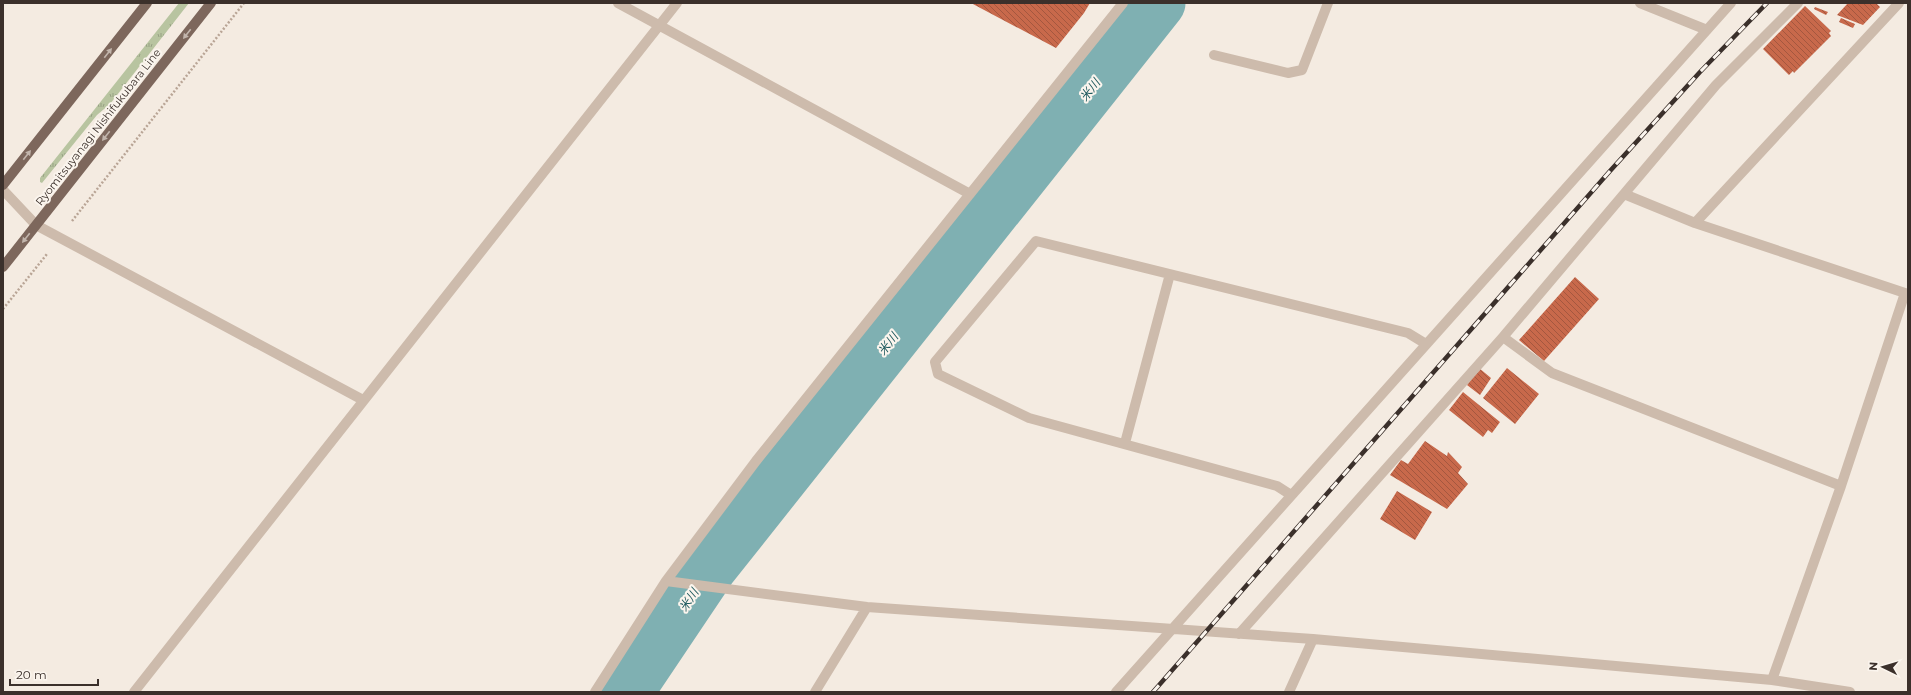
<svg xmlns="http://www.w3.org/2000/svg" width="1911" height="695" font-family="Montserrat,'Noto Sans JP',sans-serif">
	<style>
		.grass { fill: url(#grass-tufts) }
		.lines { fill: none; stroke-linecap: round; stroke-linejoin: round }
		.river { stroke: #7fb0b2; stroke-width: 53 }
		.building { fill: url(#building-back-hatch) }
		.path { stroke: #b9a596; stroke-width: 2.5; stroke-dasharray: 2 2; stroke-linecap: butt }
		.minor { stroke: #cdbbac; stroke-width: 10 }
		.major { stroke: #7d675c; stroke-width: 10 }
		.rail-casing { stroke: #3b302b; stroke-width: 4.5 }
		.rail { stroke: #fbf5ee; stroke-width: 3; stroke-dasharray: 9; stroke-linecap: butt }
		.oneway { fill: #c2b5ac }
		.labels { text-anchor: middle; stroke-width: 4; stroke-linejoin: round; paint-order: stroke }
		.street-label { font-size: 11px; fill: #3b302b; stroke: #fbf5ee }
		.water-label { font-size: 12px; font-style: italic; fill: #1f5a5e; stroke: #fbf5ee }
	</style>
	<defs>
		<pattern id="grass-tufts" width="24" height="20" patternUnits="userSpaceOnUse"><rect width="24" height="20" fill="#b8c4a0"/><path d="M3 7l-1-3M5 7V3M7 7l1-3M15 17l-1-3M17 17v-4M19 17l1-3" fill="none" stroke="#97a083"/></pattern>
		<pattern id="building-back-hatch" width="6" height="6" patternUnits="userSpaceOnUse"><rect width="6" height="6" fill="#c8694b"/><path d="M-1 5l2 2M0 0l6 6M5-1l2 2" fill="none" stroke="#a4573f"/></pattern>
	</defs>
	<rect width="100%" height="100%" fill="#f4ebe1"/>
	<path class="grass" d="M 179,3 L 189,3 L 110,104 L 97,115 L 42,183 L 40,182 L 40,178 Z"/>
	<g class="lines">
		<path class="river" d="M 627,692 L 711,567 L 1159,3"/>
	</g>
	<path class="building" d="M 971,3 L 1090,3 L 1084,13 L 1056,48 Z
		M 1848,3 L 1876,3 L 1880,7 L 1863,25 L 1837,15 Z
		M 1805,6 L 1831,31 L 1829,33 L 1831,36 L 1794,73 L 1793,71 L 1789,75 L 1763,49 Z
		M 1815,7 L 1828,12 L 1826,15 L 1814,9 Z
		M 1841,18 L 1855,24 L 1853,28 L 1839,22 Z
		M 1575,277 L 1599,299 L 1544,361 L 1519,340 Z
		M 1479,368 L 1491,378 L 1480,395 L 1467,385 Z
		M 1507,368 L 1539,394 L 1515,424 L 1483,398 Z
		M 1463,392 L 1500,422 L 1492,433 L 1488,430 L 1483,437 L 1449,410 Z
		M 1425,441 L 1447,456 L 1448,452 L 1462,467 L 1458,473 L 1468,484 L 1447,509 L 1390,475 L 1401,460 L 1408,464 Z
		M 1397,491 L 1432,512 L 1415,540 L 1380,519 Z"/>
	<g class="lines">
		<path class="path" d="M 72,221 L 244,3
			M 3,309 L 47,254"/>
		<path class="minor" d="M 618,3 L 970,194
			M 1640,3 L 1707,30
			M 1214,55 L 1288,73 L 1302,70 L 1328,3
			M 3,190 L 36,225 L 363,400
			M 1624,194 L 1716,85 L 1798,3
			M 1695,223 L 1905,293 L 1841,486
			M 1503,337 L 1552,373 L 1841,486 L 1772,680
			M 1125,443 L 1170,274
			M 1291,495 L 1277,486 L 1029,418 L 938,374 L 935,362 L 1036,241 L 1408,333 L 1426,344
			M 666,581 L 867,607 L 1313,639 L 1772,680 L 1850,692
			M 1239,634 L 1503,337 L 1624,194 L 1695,223 L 1899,3
			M 134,692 L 677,3
			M 595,692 L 666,581 L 756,461 L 1123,3
			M 815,692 L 867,607
			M 1116,692 L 1731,3
			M 1289,692 L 1313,639"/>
		<path class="major" d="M 3,185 L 147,3
			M 3,267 L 211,3"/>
		<defs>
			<path id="rail" d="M 1153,692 L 1610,171 L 1700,72 L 1767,3"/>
		</defs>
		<use href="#rail" class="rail-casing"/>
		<use href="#rail" class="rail"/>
	</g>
	<defs><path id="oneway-solid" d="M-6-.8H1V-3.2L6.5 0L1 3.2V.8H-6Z"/></defs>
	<g class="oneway">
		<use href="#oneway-solid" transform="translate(187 34) rotate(128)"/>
		<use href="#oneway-solid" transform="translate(108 53) rotate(-52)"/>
		<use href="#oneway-solid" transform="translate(106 136) rotate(128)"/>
		<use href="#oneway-solid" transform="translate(27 155) rotate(-52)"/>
		<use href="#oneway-solid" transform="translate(26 238) rotate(128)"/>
	</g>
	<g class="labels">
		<g class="street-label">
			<text transform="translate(98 127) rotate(-52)" y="4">Ryomitsuyanagi Nishifukubara Line</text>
		</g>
		<g class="water-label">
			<text transform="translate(1090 90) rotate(-52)" y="4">米川</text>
			<text transform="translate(888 344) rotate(-52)" y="4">米川</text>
			<text transform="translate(689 600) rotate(-56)" y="4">米川</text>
		</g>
	</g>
	<rect width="1911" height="695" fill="none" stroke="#3b302b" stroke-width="8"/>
	<g transform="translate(1883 667) rotate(275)" stroke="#fbf5ee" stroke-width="3" paint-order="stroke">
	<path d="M0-3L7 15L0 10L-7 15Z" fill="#3b302b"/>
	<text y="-6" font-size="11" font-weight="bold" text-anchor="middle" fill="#3b302b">N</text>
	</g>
	<path d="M10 679v6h88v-6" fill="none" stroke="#3b302b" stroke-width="2"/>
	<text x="16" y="679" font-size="12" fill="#3b302b" stroke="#fbf5ee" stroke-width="3" paint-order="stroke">20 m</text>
</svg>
